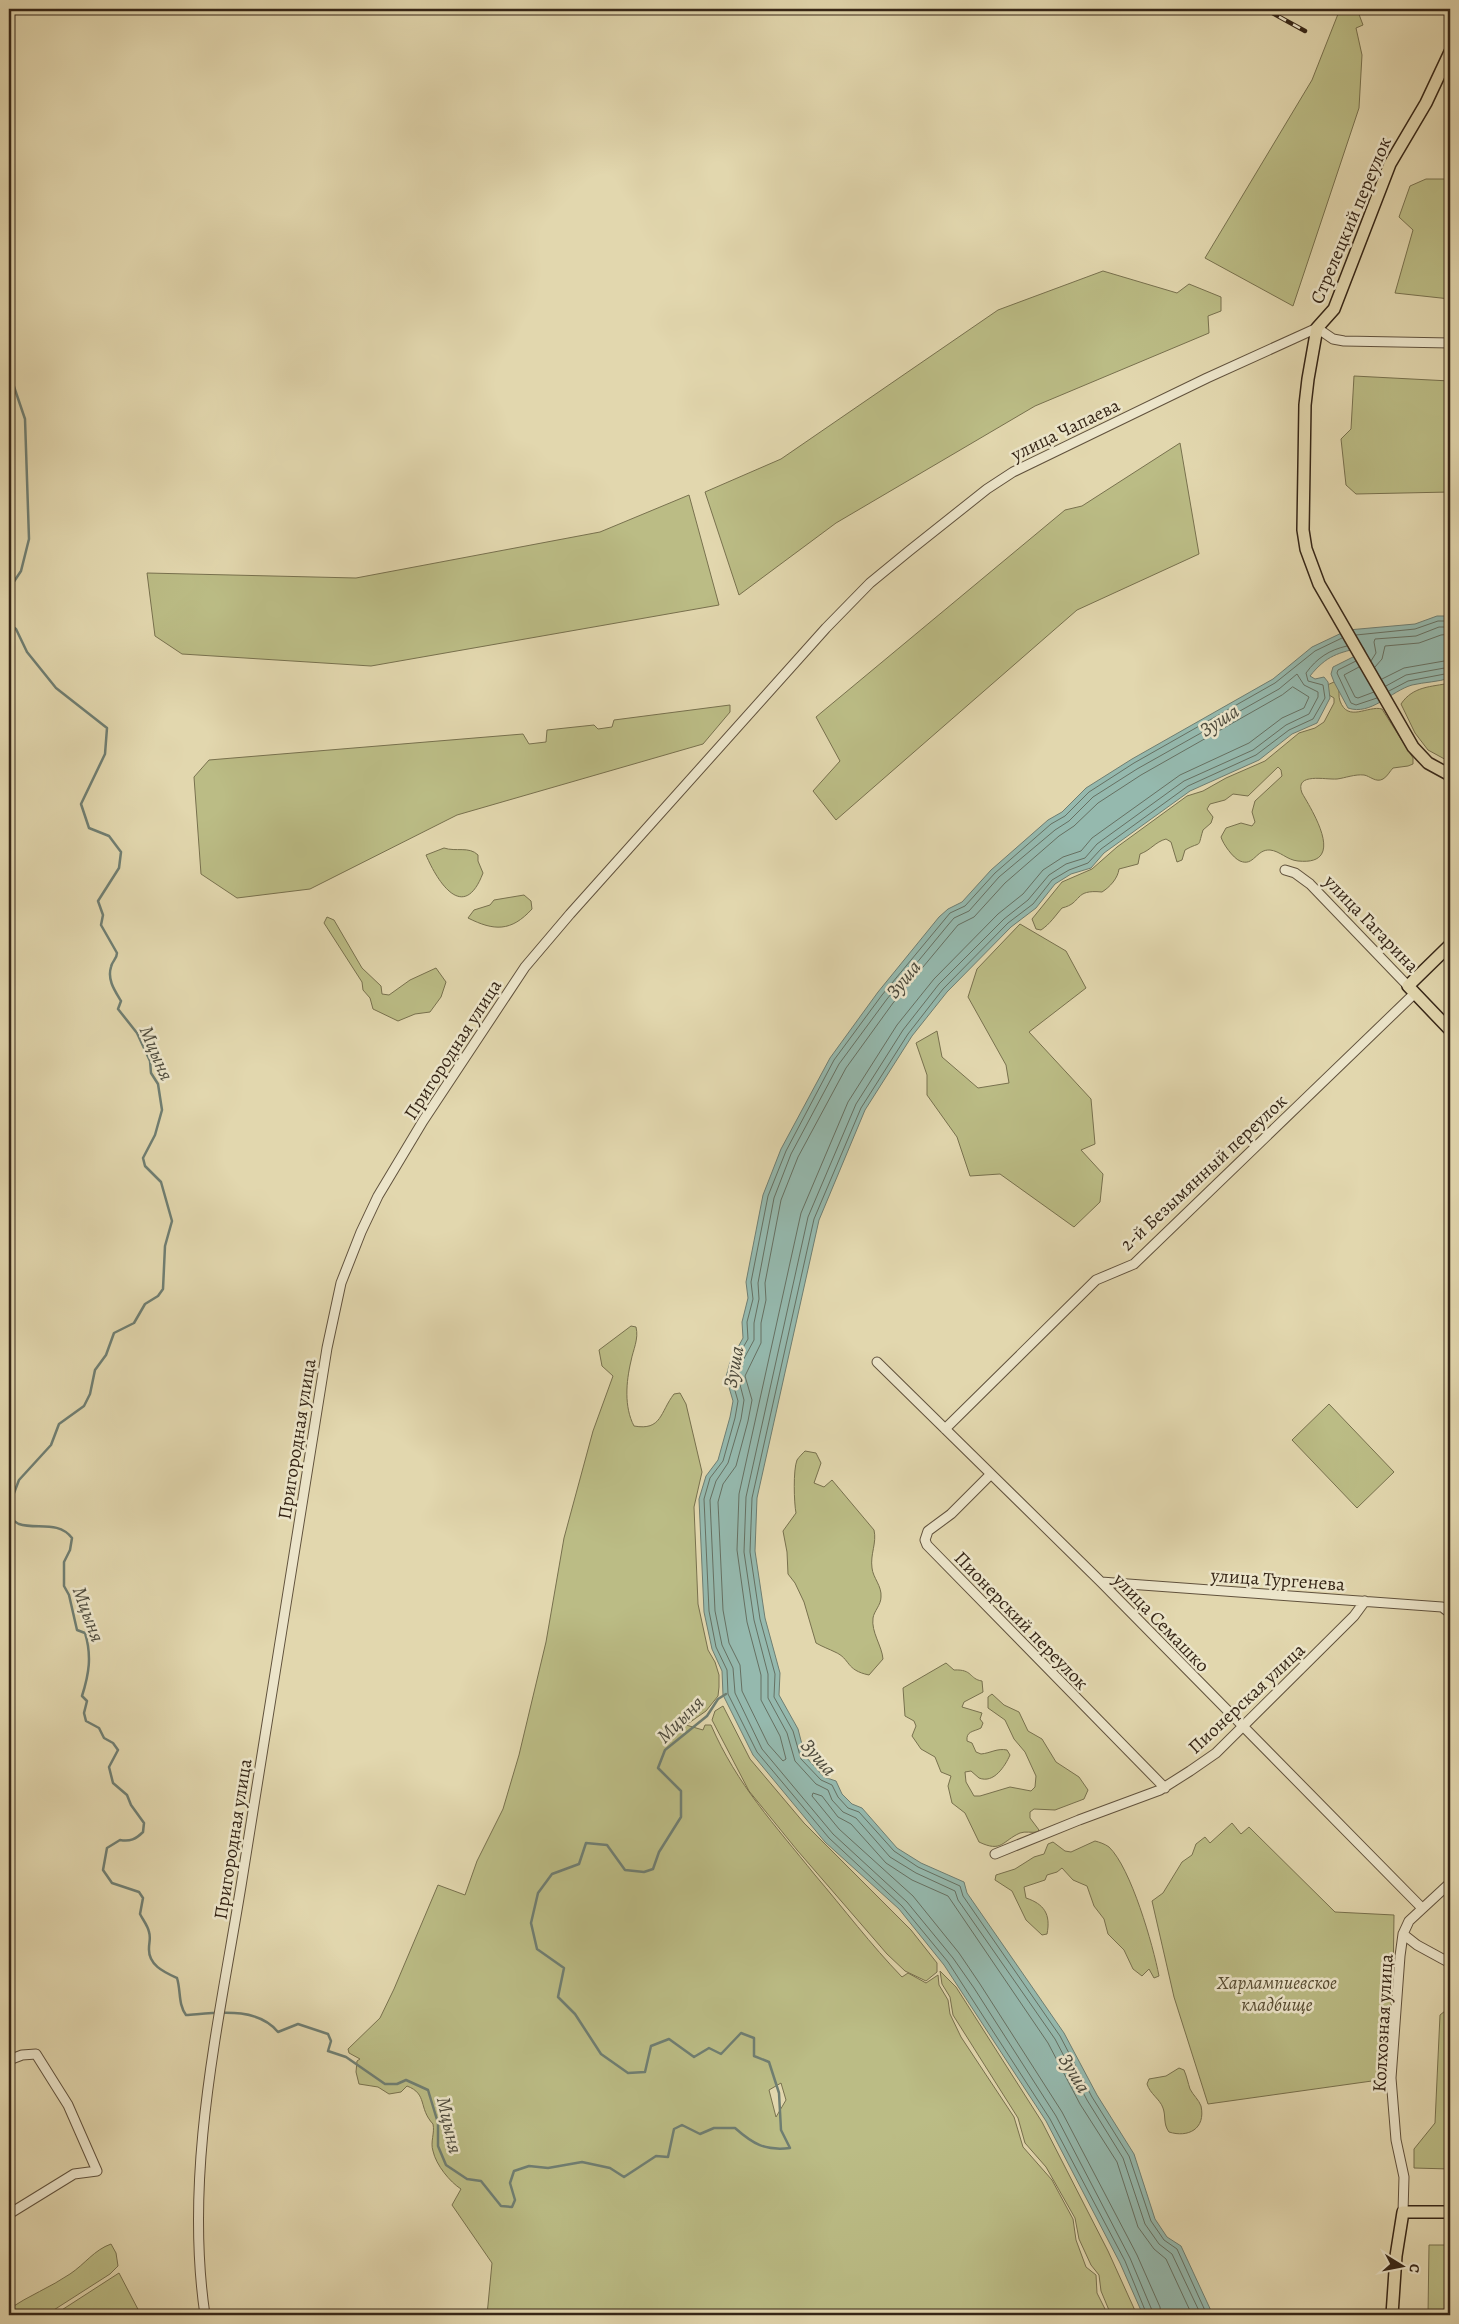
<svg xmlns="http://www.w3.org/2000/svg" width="1459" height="2324" font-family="Alegreya,serif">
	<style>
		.green { fill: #bbbc85; stroke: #78714e; fill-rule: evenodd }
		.water { fill: #95b9ae; stroke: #6f7e72 }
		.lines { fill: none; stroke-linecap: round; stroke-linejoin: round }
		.shore { stroke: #667062; stroke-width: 1 }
		.stream { stroke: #6f7e72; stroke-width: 2.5 }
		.minor-casing { stroke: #61523d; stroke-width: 11 }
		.major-casing { stroke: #362617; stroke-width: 14 }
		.minor { stroke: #ece5ca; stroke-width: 9 }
		.major { stroke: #e2d7ae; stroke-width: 11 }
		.rail-casing { stroke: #362617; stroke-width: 4.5 }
		.rail { stroke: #ece5ca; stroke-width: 2.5; stroke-dasharray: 8; stroke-linecap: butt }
		.labels { text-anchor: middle; stroke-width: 5; stroke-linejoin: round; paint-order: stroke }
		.street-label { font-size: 19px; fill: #362617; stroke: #ece5ca }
		.park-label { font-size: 19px; font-style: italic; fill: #574c32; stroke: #ece5ca }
		.water-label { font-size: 20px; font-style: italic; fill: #4e4b3d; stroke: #ece5ca }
	</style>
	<rect width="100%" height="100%" fill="#e2d7ae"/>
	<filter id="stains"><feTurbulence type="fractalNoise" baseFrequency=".004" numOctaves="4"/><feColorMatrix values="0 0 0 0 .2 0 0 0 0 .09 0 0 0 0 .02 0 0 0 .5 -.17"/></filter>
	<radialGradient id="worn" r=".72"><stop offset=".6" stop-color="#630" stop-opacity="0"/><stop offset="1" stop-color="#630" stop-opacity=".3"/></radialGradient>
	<path class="green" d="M 1340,9 L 1357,9 L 1363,25 L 1356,28 L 1362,55 L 1359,108 L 1293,306 L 1205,258 L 1312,80 Z
		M 1426,179 L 1450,179 L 1450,299 L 1395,293 L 1413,230 L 1399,217 L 1410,186 Z
		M 1103,271 L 1177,293 L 1189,284 L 1221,297 L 1221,311 L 1208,316 L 1209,333 L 1035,406 L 836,523 L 739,595 L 705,492 L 781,459 L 998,310 Z
		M 1354,376 L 1450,381 L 1450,492 L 1356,494 L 1346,485 L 1341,439 L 1351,429 Z
		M 1180,443 L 1199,554 L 1077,610 L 836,820 L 813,791 L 840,761 L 816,717 L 1065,510 L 1082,506 Z
		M 689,495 L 719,605 L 371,666 L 182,654 L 155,636 L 147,573 L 356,578 L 600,532 Z
		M 1334,682 L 1338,685 C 1340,691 1338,696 1340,701 C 1348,723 1368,705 1382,709 L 1413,758 L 1413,764 L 1408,766 L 1393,768 C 1390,771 1387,777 1383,779 C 1376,783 1370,776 1364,775 C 1355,774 1345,778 1337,779 C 1326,780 1294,772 1302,793 C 1313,812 1347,866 1298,861 C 1287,860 1280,851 1270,850 C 1256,849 1254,867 1240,861 C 1233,858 1223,844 1221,837 L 1226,828 L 1241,823 L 1252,826 L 1255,822 L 1252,812 L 1255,801 L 1282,776 L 1281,770 L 1278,767 L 1248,796 L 1233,794 L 1225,800 L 1210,804 L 1207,809 L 1213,817 L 1211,823 L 1203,830 C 1197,850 1203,840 1185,850 L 1182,860 L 1177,862 L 1171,842 L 1166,839 C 1155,842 1151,850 1140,854 L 1138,864 L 1119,869 C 1118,878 1110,887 1102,892 C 1073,889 1083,903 1062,908 C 1055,916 1050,924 1041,930 L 1036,929 L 1032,919 L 1062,882 L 1092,869 L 1117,847 L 1187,796 L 1203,791 L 1226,778 L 1265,761 L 1299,733 L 1315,728 L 1324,722 L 1334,703 L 1334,698 L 1329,695 L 1325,686 Z
		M 1450,683 L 1450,762 L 1428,750 L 1415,733 L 1401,704 C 1413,686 1431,687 1450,683 Z
		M 730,705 L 730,712 L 703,744 L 457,815 L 310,889 L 237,898 L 201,874 L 194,777 L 209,760 L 523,734 L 529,744 L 546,742 L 547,730 L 594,725 L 598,729 L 612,727 L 614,720 Z
		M 444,848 C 456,852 469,846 478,855 L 478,861 L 483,873 C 464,923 438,883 426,855 Z
		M 524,895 L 531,901 L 532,909 C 511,932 494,931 468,918 L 474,910 L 490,905 L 494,900 Z
		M 327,917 L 334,920 L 362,968 L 381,986 L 382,994 L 389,995 L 410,980 L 436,968 L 446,982 L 441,997 L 430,1012 L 415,1014 L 398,1021 L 373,1009 L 370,998 L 363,990 L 362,982 L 324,923 Z
		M 1020,924 L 1066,951 L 1086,988 L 1029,1032 L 1091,1099 L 1095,1144 L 1081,1150 L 1103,1174 L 1100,1202 L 1074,1227 L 1000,1174 L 970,1176 L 957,1137 L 927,1095 L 927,1075 L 916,1043 L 937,1031 L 942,1057 L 978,1088 L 1009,1083 L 1006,1065 L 968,997 L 977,969 Z
		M 631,1326 L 636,1327 C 639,1339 633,1350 631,1361 C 626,1382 624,1407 634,1426 C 662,1431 660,1412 674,1394 L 680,1393 L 686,1404 L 702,1472 L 694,1507 L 698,1604 L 708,1650 L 715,1662 L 719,1675 L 719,1687 L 718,1696 L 706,1711 L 686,1725 L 703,1730 L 705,1725 L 711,1725 C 737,1785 775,1825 815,1875 C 844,1909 871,1945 902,1977 L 908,1973 L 926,1983 L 938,1975 L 939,1985 L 948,2000 L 950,2014 L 961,2037 L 1014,2117 L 1023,2147 L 1052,2180 L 1073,2219 L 1076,2240 L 1086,2267 L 1096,2275 L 1097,2293 L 1108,2315 L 487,2315 L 492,2263 L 452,2205 L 461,2189 C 450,2182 436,2165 433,2151 C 430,2142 435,2133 433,2124 C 418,2108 428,2094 407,2086 L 401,2092 L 389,2094 L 378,2087 L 359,2084 L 356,2072 L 357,2061 L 360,2059 L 349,2053 L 348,2049 L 380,2018 L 394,1989 L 438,1885 L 465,1895 L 477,1861 L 503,1809 L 519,1755 L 546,1642 L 564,1538 L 593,1431 L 613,1376 L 602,1366 L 599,1350 ZM 781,2083 L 786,2100 L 776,2117 L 769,2090 Z
		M 1329,1404 L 1394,1472 L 1357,1508 L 1292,1440 Z
		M 805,1451 L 816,1453 L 821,1463 L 814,1483 L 824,1487 L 832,1480 L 874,1530 C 877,1543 870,1554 872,1568 C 873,1578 882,1586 881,1597 C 881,1605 874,1611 873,1618 C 871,1632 882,1646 883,1659 L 869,1675 C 845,1670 851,1659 835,1652 C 829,1649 823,1647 816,1643 L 804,1602 L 795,1583 L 788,1574 L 787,1552 L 783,1531 L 796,1513 C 794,1503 793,1470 797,1460 C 799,1457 803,1453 805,1451 Z
		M 946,1663 L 954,1670 C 973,1669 969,1679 982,1681 L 983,1692 L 964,1702 L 962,1707 L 982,1713 L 980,1719 L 983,1723 L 981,1728 C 973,1732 966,1731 967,1741 L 972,1743 L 976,1752 L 981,1754 C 991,1753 997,1748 1007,1750 L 1010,1755 C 1005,1766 994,1784 979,1778 L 971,1771 L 965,1772 L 966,1782 L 974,1796 L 980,1796 L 1010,1787 L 1031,1791 L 1035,1787 L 1036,1776 L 1025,1752 L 1014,1739 L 1005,1720 L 988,1708 L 988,1697 L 992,1694 L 1004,1705 L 1019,1712 L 1028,1731 L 1042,1739 L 1056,1762 L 1079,1777 L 1088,1790 L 1084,1799 L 1055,1810 L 1034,1809 L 1030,1812 L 1030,1818 L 1039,1830 L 1037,1832 C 1032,1833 1025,1831 1020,1833 C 1002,1841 1002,1853 979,1842 L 965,1813 L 952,1803 L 948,1786 L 951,1776 L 941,1772 L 935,1757 L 921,1749 L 912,1736 L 916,1726 L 914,1721 L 905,1716 L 903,1688 Z
		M 723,1706 L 750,1759 L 804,1823 L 911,1930 L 937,1963 L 937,1972 L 926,1981 L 905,1971 L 887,1954 L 797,1850 L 749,1791 L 712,1720 L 715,1711 Z
		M 1232,1823 L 1241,1834 L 1249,1827 L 1335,1912 L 1394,1915 L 1393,1985 L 1384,2072 L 1379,2080 L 1208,2104 L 1174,1997 L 1152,1901 L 1163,1893 L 1182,1862 L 1192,1855 L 1196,1844 L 1205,1837 L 1210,1843 Z
		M 1095,1841 C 1099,1842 1105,1844 1109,1847 C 1131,1868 1153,1945 1159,1976 L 1154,1978 L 1149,1969 L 1142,1976 L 1133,1969 L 1124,1950 L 1108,1934 L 1104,1919 L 1094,1906 L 1087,1886 L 1073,1880 L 1062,1868 L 1057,1872 L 1047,1875 L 1045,1880 L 1024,1887 L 1026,1898 C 1044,1904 1051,1914 1047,1934 L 1042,1935 L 1026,1920 L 1012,1891 L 995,1880 L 996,1875 L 1015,1869 L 1034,1857 L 1044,1854 L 1048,1844 L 1053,1842 L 1065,1851 L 1071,1852 Z
		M 940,1971 L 956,1987 L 1042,2122 L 1108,2251 L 1137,2315 L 1111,2315 L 1101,2291 L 1099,2275 L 1091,2265 L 1079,2239 L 1075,2218 L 1046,2167 L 1025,2143 L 1018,2118 L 953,2015 L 950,1997 L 942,1984 Z
		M 1450,2007 L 1450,2169 L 1414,2168 L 1414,2149 L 1435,2123 L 1440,2015 Z
		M 1179,2068 L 1184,2070 C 1187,2077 1188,2083 1190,2089 C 1193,2095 1199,2100 1201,2106 C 1206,2129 1188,2138 1169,2132 C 1163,2124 1166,2116 1163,2108 C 1160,2099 1150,2094 1147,2084 L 1149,2079 L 1166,2076 Z
		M 111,2244 L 116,2253 L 118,2266 L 110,2274 L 46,2315 L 9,2315 L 9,2309 C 28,2296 51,2287 70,2274 C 85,2264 94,2250 111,2244 Z
		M 1429,2245 L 1450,2245 L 1450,2315 L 1428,2315 Z
		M 119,2273 L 141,2315 L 54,2315 Z"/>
	<path class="water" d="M 1437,616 L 1450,616 L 1450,678 C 1438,682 1425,682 1412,685 C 1391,691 1371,716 1348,708 L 1334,682 L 1331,674 L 1333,667 L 1365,651 L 1363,647 C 1338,653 1327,655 1310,676 L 1315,679 L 1324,677 L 1328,682 L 1330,698 L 1317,723 L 1292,734 L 1259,760 L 1190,791 L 1104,853 L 1091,868 L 1071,874 L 1055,884 L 1036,908 L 1011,927 L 947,992 L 912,1036 L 865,1110 L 819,1220 L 757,1498 L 755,1551 L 765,1618 L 780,1673 L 779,1695 L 798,1729 L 805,1756 L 824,1777 L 836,1781 L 842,1794 L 852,1804 L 862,1808 L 897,1848 L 921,1863 L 964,1882 L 967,1893 L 1064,2033 L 1097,2095 L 1134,2154 L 1155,2219 L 1167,2237 L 1181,2246 L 1213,2315 L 1143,2315 L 1120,2263 L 1046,2121 L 944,1965 L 899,1909 L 825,1842 L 753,1755 L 723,1695 L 722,1671 L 712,1649 L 704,1612 L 699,1499 L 706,1476 L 718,1460 L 730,1417 L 733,1401 L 726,1377 L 730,1362 L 743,1338 L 742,1322 L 748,1298 L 746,1282 L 763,1195 L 781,1149 L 830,1058 L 878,992 L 939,917 L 948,909 L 962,902 L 991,870 L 1048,820 L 1062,812 L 1086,788 L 1132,759 L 1273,679 L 1312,647 L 1348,630 L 1415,624 Z"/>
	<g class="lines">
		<path class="shore" d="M 1356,635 L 1415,629 L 1438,621 L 1450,621
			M 1356,661 L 1338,670 L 1337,673 L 1351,703 L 1356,705 L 1377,698
			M 1371,661 L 1376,653 L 1374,642 L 1375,639 L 1416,636 L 1439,627 L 1450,627
			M 1359,667 L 1344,675 L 1355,697 L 1358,698 L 1374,692
			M 1375,667 L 1382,659 L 1385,646 L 1419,643 L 1441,635 L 1450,634
			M 1382,679 L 1404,668 L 1450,660
			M 1386,686 L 1406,675 L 1450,667
			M 1293,687 L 1309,697 L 1304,708 L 1282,718 L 1249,743 L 1180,775 L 1092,838 L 1081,851 L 1063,857 L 1043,870 L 1023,894 L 998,914 L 934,979 L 897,1025 L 848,1102 L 801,1213 L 739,1494 L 737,1550 L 747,1622 L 761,1675 L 761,1700 L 780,1736 L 786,1759 L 783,1761 L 768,1744 L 742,1691 L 740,1665 L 729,1643 L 723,1610 L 718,1502 L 723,1484 L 736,1466 L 748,1421 L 752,1400 L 745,1376 L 761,1343 L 761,1323 L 766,1300 L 765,1283 L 781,1200 L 798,1157 L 846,1068 L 893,1003 L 958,925 L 974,917 L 1005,883 L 1059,836 L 1074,826 L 1098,803 L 1141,775 L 1282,695 Z
			M 1389,691 L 1408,681 L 1450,673
			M 1147,2315 L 1125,2261 L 1050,2119 L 948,1962 L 902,1906 L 829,1838 L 757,1752 L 728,1694 L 727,1670 L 716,1647 L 709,1611 L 704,1499 L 710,1478 L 723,1461 L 735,1418 L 738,1401 L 731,1377 L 734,1363 L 748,1339 L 747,1322 L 753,1299 L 751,1282 L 768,1196 L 786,1151 L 834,1060 L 882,995 L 950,913 L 965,906 L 995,873 L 1051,824 L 1065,816 L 1089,792 L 1134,763 L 1275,683 L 1315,651 L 1342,638
			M 1154,2315 L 1130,2258 L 1056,2116 L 974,1988 L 953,1958 L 907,1902 L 833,1834 L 762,1749 L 735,1693 L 733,1668 L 722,1645 L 715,1611 L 710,1500 L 716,1481 L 728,1463 L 741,1419 L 744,1400 L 738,1377 L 740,1366 L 754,1340 L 754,1323 L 759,1299 L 758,1283 L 774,1198 L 791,1154 L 839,1064 L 887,999 L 948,925 L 954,918 L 969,911 L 999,877 L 1055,830 L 1069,821 L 1093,797 L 1137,769 L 1279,689 L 1297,674 L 1304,685 L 1318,692 L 1318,697 L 1309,714 L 1286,725 L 1253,750 L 1184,781 L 1097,844 L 1085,858 L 1066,864 L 1049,875 L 1028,900 L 1004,919 L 939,984 L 903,1030 L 856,1104 L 808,1217 L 746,1497 L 744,1552 L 754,1620 L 768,1674 L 768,1698 L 787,1733 L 795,1761 L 816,1784 L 828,1790 L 832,1800 L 843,1812 L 856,1818 L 890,1857 L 916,1873 L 955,1891 L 958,1900 L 1055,2039 L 1087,2100 L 1123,2158 L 1145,2224 L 1159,2244 L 1172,2254 L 1201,2315
			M 1161,2315 L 1160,2307 L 1137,2255 L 1062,2112 L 980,1984 L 959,1953 L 913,1896 L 839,1829 L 812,1796 L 813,1793 L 822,1796 L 838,1817 L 851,1824 L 886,1863 L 912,1880 L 948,1896 L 1048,2043 L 1080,2104 L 1117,2162 L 1138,2227 L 1154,2249 L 1166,2259 L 1192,2315
			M 1207,2315 L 1177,2249 L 1164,2240 L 1151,2221 L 1129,2156 L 1092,2097 L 1060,2036 L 963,1896 L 960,1886 L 918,1867 L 894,1851 L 859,1812 L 848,1808 L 838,1797 L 832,1785 L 821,1780 L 801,1759 L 793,1731 L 774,1697 L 775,1674 L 760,1619 L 750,1552 L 752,1498 L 814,1219 L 861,1108 L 908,1034 L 943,989 L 1008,923 L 1033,904 L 1052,880 L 1069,870 L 1088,863 L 1101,849 L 1188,786 L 1256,755 L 1289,730 L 1313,719 L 1325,698 L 1323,685 L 1308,681 L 1306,673 C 1317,658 1329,650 1347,646"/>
		<path class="stream" d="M 9,372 L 25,419 L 29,539 L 21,571 L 9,589
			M 9,624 L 16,629 L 27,652 L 56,688 L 107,728 L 105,754 L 81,804 L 89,828 L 109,836 L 121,852 L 119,868 L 98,901 L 103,915 L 101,925 L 117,953 C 117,959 112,961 111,967 C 107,980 115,991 121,1001 L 118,1009 L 137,1033 L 150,1061 L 151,1073 L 158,1084 L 162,1110 L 155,1135 L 143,1158 L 145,1166 L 161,1182 L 172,1221 L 165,1246 L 163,1289 L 158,1296 L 145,1304 L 134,1323 L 114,1333 L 106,1355 L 95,1370 L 90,1394 L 84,1406 L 59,1424 L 51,1445 L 19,1480 L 9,1506
			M 9,1517 C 12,1519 16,1523 19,1524 C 36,1530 58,1520 72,1538 L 70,1550 L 64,1562 L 64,1586 L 69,1595 L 77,1630 L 85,1633 C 92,1656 89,1674 82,1696 L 87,1701 L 84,1713 L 86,1721 L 99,1728 L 104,1738 L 113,1743 L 118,1750 L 109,1767 L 113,1783 L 127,1795 L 131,1805 L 144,1823 L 143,1832 C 136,1839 130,1842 120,1840 L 107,1848 L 103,1870 L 112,1883 L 139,1892 L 143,1898 L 140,1914 C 143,1920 148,1926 149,1932 C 151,1938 149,1942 149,1948 C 148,1965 164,1972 177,1978 C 181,1991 178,2004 186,2015 C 216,2013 257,2006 278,2032 L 298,2024 L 328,2034 L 331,2041 L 328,2051 L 346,2057 L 385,2084 L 397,2084 L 406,2080 L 428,2090 L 438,2123 L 438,2146 L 446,2165 L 467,2179 L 481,2181 L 501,2206 L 512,2207 L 515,2200 L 510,2183 L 514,2171 L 529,2166 L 548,2168 L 582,2162 L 610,2168 L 624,2177 L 656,2156 L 668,2157 L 674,2129 L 682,2125 L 700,2134 L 714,2128 L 735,2128 C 753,2144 765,2151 790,2148 L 781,2130 L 779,2093 L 769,2062 L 754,2056 L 754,2038 L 741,2033 L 721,2054 L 709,2048 L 694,2057 L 669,2039 L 651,2046 L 645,2072 L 628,2073 L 601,2054 L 575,2014 L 558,1997 L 564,1968 L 537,1949 L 531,1923 L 538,1893 L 552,1874 L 579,1864 L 586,1843 L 607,1845 L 625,1870 L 644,1872 L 653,1869 L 659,1852 L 681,1817 L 681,1791 L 658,1768 L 665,1750 L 707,1716 L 718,1699 L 726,1694"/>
		<defs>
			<path id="minor" d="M 1285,870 L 1295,873 L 1310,884 L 1408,986
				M 877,1362 L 1101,1582 L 1422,1908
				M 945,1429 L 1096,1280 L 1134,1264 L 1415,993
				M 991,1474 L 951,1514 L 928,1531 L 925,1540 L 927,1545 L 1165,1788
				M 1101,1582 L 1442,1607 L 1450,1613
				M 995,1854 L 1079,1820 L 1160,1790 L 1190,1771 L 1216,1753 L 1354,1616 L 1365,1601
				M 1403,1934 L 1417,1945 L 1450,1963
				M 9,2060 L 22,2055 L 36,2054 L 68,2105 L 97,2171 L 74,2174 L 9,2214
				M 1403,2212 L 1404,2177 L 1396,2140 L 1391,2078 L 1400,1956 L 1403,1934 L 1409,1921 L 1450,1883
				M 205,2315 C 184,2173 218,2027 241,1886 C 270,1707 298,1527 327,1348 L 341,1283 L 361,1232 L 378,1196 L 423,1121 L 525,967 L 570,914 L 826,628 L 870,583 L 909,551 L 987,489 L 1013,472 L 1207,378 L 1317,328 L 1333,339 L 1344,341 L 1450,343"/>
			<path id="major" d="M 1450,52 L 1426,103 L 1390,164 L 1334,309 L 1317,328 L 1308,379 L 1305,405 L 1303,530 L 1306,549 L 1319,584 L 1413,747 L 1428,763 L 1450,775
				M 1450,945 L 1408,986 L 1450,1030
				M 1392,2315 L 1396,2256 L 1403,2212 L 1450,2212"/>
		</defs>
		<use href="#minor" class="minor-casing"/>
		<use href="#major" class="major-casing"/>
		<use href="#minor" class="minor"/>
		<use href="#major" class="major"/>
		<defs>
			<path id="rail" d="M 1265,9 L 1305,31"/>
		</defs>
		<use href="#rail" class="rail-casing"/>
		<use href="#rail" class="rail"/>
	</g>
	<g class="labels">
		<g class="street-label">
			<text transform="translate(1350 220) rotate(-67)" y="7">Стрелецкий переулок</text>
			<text transform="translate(1065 429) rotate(-26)" y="7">улица Чапаева</text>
			<text transform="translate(1372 923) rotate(46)" y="7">улица Гагарина</text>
			<text transform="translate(452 1049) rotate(-57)" y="7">Пригородная улица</text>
			<text transform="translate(1203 1172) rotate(-43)" y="7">2-й Безымянный переулок</text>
			<text transform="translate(296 1439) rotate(-81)" y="7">Пригородная улица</text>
			<text transform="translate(1278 1579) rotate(4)" y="7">улица Тургенева</text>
			<text transform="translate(1022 1620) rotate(46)" y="7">Пионерский переулок</text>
			<text transform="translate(1162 1622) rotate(46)" y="7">улица Семашко</text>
			<text transform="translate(1246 1698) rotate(-43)" y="7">Пионерская улица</text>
			<text transform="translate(232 1839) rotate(-81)" y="7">Пригородная улица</text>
			<text transform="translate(1382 2023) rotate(-87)" y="7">Колхозная улица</text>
		</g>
		<g class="park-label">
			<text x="1277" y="1989">Харлампиевское<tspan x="1277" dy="22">кладбище</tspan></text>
		</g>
		<g class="water-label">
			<text transform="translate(1219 720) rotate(-33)" y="7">Зуша</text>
			<text transform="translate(903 979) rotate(-51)" y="7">Зуша</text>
			<text transform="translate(157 1053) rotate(67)" y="7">Мцыня</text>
			<text transform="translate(733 1367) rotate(-80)" y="7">Зуша</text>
			<text transform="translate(89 1614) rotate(70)" y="7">Мцыня</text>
			<text transform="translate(680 1719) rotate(-45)" y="7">Мцыня</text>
			<text transform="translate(819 1757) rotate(49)" y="7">Зуша</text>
			<text transform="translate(1075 2073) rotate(59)" y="7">Зуша</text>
			<text transform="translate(450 2125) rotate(77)" y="7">Мцыня</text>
		</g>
	</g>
	<rect width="1459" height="2324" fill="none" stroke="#e2d7ae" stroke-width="30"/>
	<rect x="10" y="10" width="1439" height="2304" fill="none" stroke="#362617" stroke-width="2.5"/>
	<rect x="15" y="15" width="1429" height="2294" fill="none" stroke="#362617"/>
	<g transform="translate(1402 2266) rotate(100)" stroke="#ece5ca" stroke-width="4" paint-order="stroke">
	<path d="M0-4L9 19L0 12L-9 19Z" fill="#362617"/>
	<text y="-8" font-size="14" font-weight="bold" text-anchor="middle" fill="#362617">С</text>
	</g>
	<rect width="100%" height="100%" filter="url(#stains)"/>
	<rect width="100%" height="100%" fill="url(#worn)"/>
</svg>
